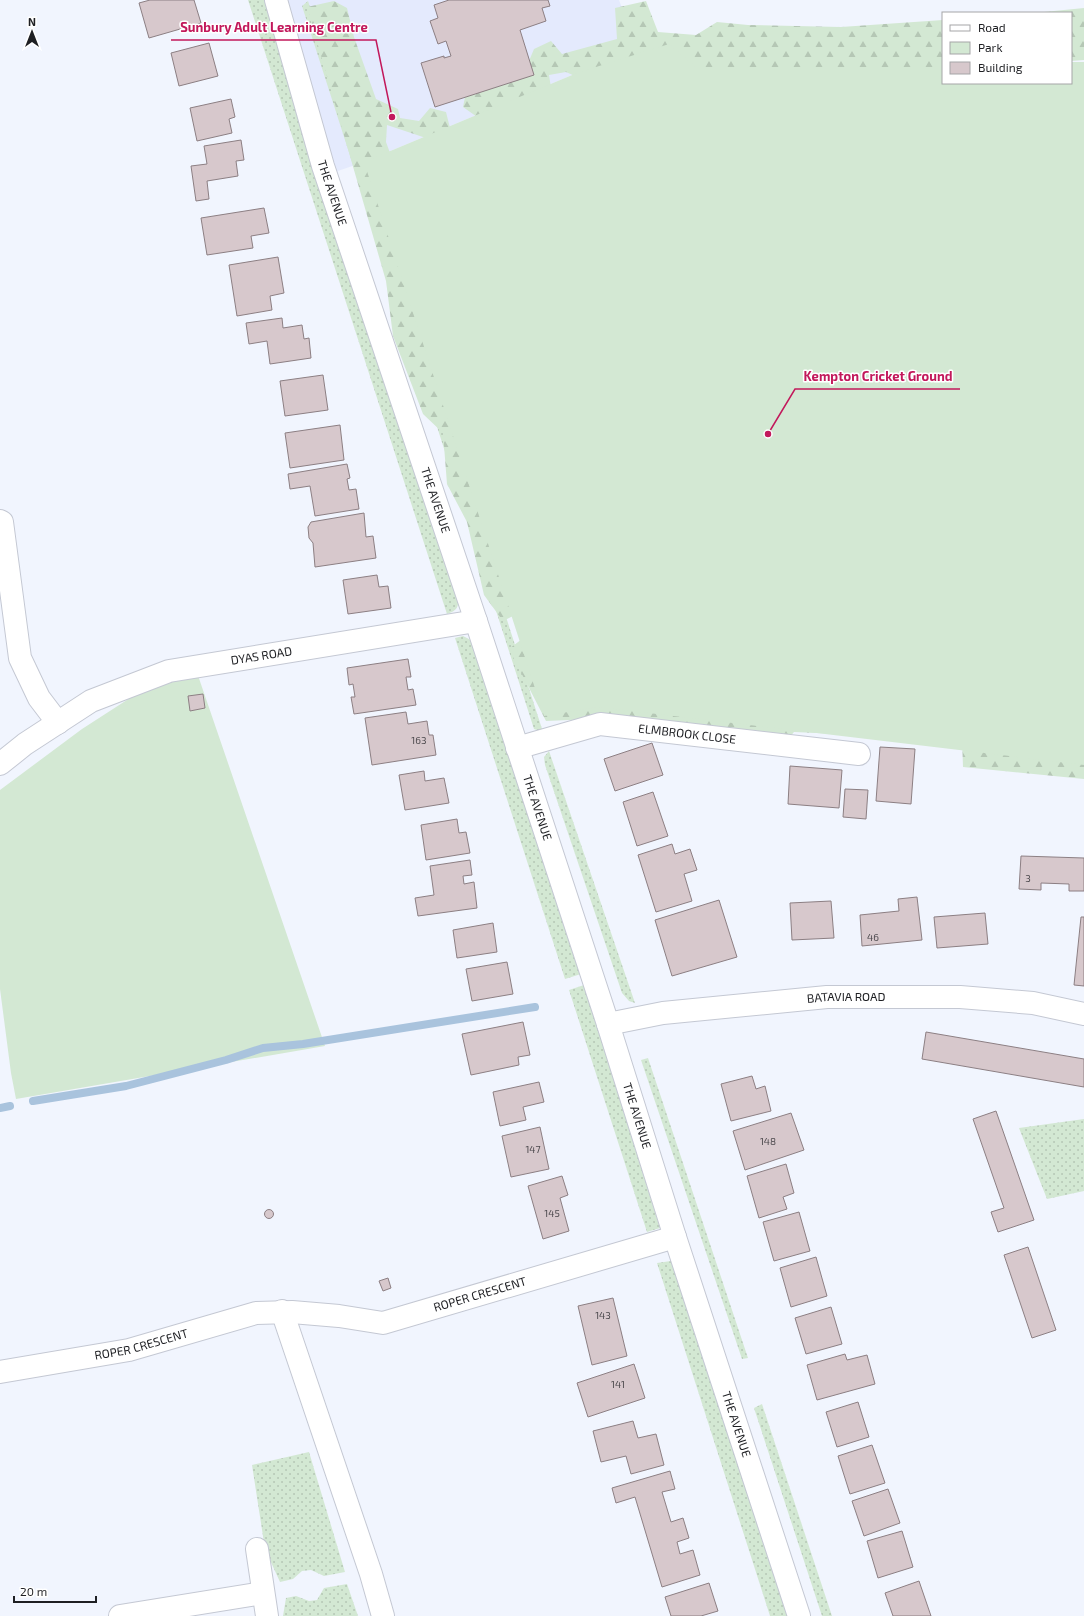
<svg xmlns="http://www.w3.org/2000/svg" width="1084" height="1616" font-family="'Exo 2',sans-serif">
	<style>
		.built { fill: #e4eafd }
		.grass { fill: url(#grass-dots) }
		.forest { fill: url(#forest-firs) }
		.park { fill: #d3e8d3 }
		.lines { fill: none; stroke-linecap: round; stroke-linejoin: round }
		.stream { stroke: #a9c3dd; stroke-width: 8 }
		.building { fill: #d7c8cc; stroke: #8c7f83 }
		.street-casing { stroke: #c4c8d3; stroke-width: 24 }
		.secondary-casing { stroke: #c4c8d3; stroke-width: 24 }
		.street { stroke: #fff; stroke-width: 22 }
		.secondary { stroke: #fff; stroke-width: 22 }
		.labels { text-anchor: middle; stroke-width: 3; stroke-linejoin: round; paint-order: stroke }
		.number-label { font-size: 10px; fill: #4c494d }
		.street-label { font-size: 12px; fill: #1e1f23; stroke: #fff }
		.leader { fill: none; stroke: #c2185b; stroke-width: 1.5 }
		.callout-dot { fill: #c2185b; stroke: #fff; stroke-width: 1.5 }
		.callout-label { font-size: 13px; text-anchor: middle; font-weight: bold; fill: #c2185b; stroke: #fff; stroke-width: 3; stroke-linejoin: round; paint-order: stroke }
	</style>
	<defs>
		<pattern id="grass-dots" width="8" height="8" patternUnits="userSpaceOnUse"><rect width="8" height="8" fill="#d3e8d3"/><path d="M2 2h.1M6 6h.1" fill="none" stroke="#b5c7b5" stroke-width="1.8" stroke-linecap="round"/></pattern>
		<pattern id="forest-firs" width="22" height="20" patternUnits="userSpaceOnUse"><rect width="22" height="20" fill="#d3e8d3"/><path d="M5 1l3.5 6h-7zM16 11l3.5 6h-7z" fill="#b5c7b5"/></pattern>
	</defs>
	<rect width="100%" height="100%" fill="#f1f5fe"/>
	<path class="built" d="M 276,0 L 619,0 L 639,54 L 577,73 L 364,162 L 332,173 Z"/>
	<path class="grass" d="M 248,0 L 265,0 L 322,182 L 459,595 C 458,606 459,610 447,614 Z
		M 308,1 L 543,732 L 534,729 L 302,6 Z
		M 463,636 L 469,639 L 475,646 L 581,974 L 565,979 L 455,638 Z
		M 549,751 L 635,1003 L 629,1001 L 622,993 L 545,765 L 544,757 Z
		M 584,985 L 660,1228 L 647,1232 L 569,990 Z
		M 648,1058 L 748,1358 L 742,1359 L 641,1060 Z
		M 1084,1119 L 1084,1191 L 1047,1199 L 1019,1128 Z
		M 671,1261 L 788,1616 L 770,1616 L 657,1263 Z
		M 762,1404 L 832,1616 L 822,1616 L 754,1408 Z
		M 309,1452 L 345,1572 L 324,1576 L 311,1570 L 302,1571 L 293,1579 L 280,1582 L 265,1549 L 252,1465 Z
		M 347,1584 L 358,1616 L 283,1616 L 286,1598 L 296,1596 L 309,1601 L 317,1600 L 324,1588 Z"/>
	<path class="forest" d="M 334,1 L 347,8 L 354,37 L 376,99 L 398,109 L 400,118 L 419,121 L 430,108 L 446,112 L 451,132 L 432,140 L 387,125 L 386,142 L 413,216 L 533,606 L 503,621 L 484,595 L 467,522 L 447,484 L 443,433 L 423,414 L 393,336 L 386,281 L 307,7 Z
		M 646,1 L 658,32 L 696,35 L 717,22 L 748,25 L 841,27 L 943,20 L 943,68 L 697,68 L 910,737 L 794,732 L 776,753 L 593,719 L 546,721 L 509,649 L 531,632 L 590,83 L 566,72 L 549,75 L 552,94 L 480,119 L 463,107 L 466,92 L 524,73 L 534,49 L 551,41 L 562,54 L 617,39 L 615,8 Z
		M 1084,8 L 1084,60 L 1071,61 L 1071,13 L 1034,13 Z
		M 1084,737 L 1084,779 L 963,767 L 962,739 Z"/>
	<path class="park" d="M 669,44 L 697,68 L 943,68 L 943,83 L 1071,83 L 1071,62 L 1084,62 L 1084,765 L 598,707 L 544,716 L 364,162 L 577,73 Z
		M 192,658 L 325,1046 L 16,1099 L 11,1073 L 0,989 L 0,790 L 82,729 Z"/>
	<g class="lines">
		<path class="stream" d="M 33,1101 L 126,1086 L 226,1060 L 263,1048 L 303,1044 L 535,1007
			M 0,1108 L 10,1106"/>
	</g>
	<path class="building" d="M 150,0 L 194,0 L 201,23 L 149,38 L 139,3 Z
		M 449,0 L 548,0 L 550,6 L 542,8 L 546,21 L 520,30 L 534,75 L 435,107 L 421,63 L 444,56 L 444,58 L 451,56 L 446,41 L 438,44 L 430,21 L 438,18 L 434,5 Z
		M 209,43 L 218,76 L 179,86 L 171,53 Z
		M 231,99 L 235,117 L 229,119 L 232,133 L 197,141 L 190,108 Z
		M 241,140 L 244,160 L 236,161 L 238,176 L 207,181 L 209,199 L 196,201 L 191,166 L 207,164 L 204,146 Z
		M 264,208 L 269,233 L 251,236 L 253,248 L 207,255 L 201,218 Z
		M 278,257 L 284,293 L 270,296 L 272,310 L 237,316 L 229,265 Z
		M 282,318 L 283,328 L 302,325 L 304,339 L 309,338 L 311,358 L 270,364 L 267,341 L 249,344 L 246,323 Z
		M 323,375 L 328,410 L 285,416 L 280,381 Z
		M 340,425 L 344,460 L 290,468 L 285,433 Z
		M 347,464 L 350,478 L 347,479 L 349,490 L 356,489 L 359,509 L 315,516 L 310,486 L 290,489 L 288,474 Z
		M 364,513 L 366,537 L 373,536 L 376,558 L 315,567 L 313,543 L 309,538 L 308,527 L 311,522 Z
		M 377,575 L 379,587 L 388,586 L 391,608 L 348,614 L 343,580 Z
		M 408,659 L 411,677 L 406,677 L 408,690 L 413,689 L 416,705 L 354,714 L 351,697 L 355,697 L 353,684 L 349,685 L 347,668 Z
		M 203,694 L 205,708 L 190,711 L 188,696 Z
		M 406,712 L 408,724 L 427,721 L 429,735 L 433,735 L 436,755 L 372,765 L 365,718 Z
		M 652,743 L 663,775 L 615,791 L 604,759 Z
		M 880,747 L 915,749 L 911,804 L 876,801 Z
		M 790,766 L 842,770 L 839,808 L 788,804 Z
		M 424,771 L 425,781 L 444,778 L 449,803 L 405,810 L 399,775 Z
		M 845,789 L 868,790 L 866,819 L 843,817 Z
		M 653,792 L 668,836 L 637,846 L 623,802 Z
		M 457,819 L 459,833 L 466,832 L 470,853 L 426,860 L 421,825 Z
		M 672,844 L 675,854 L 690,849 L 697,870 L 684,874 L 692,901 L 656,912 L 638,855 Z
		M 1021,856 L 1084,858 L 1084,891 L 1069,891 L 1069,884 L 1041,883 L 1041,890 L 1019,889 Z
		M 470,860 L 472,875 L 463,876 L 464,884 L 474,882 L 477,908 L 418,916 L 415,898 L 434,895 L 430,866 Z
		M 917,897 L 922,940 L 862,946 L 860,915 L 899,911 L 898,899 Z
		M 719,900 L 737,957 L 672,976 L 655,920 Z
		M 831,901 L 834,938 L 792,940 L 790,903 Z
		M 985,913 L 988,944 L 937,948 L 934,917 Z
		M 1081,917 L 1084,917 L 1084,986 L 1074,985 Z
		M 493,923 L 497,952 L 457,958 L 453,930 Z
		M 507,962 L 513,994 L 472,1001 L 466,969 Z
		M 523,1022 L 530,1055 L 518,1057 L 519,1065 L 471,1075 L 462,1034 Z
		M 926,1032 L 1084,1059 L 1084,1087 L 922,1059 Z
		M 752,1076 L 756,1089 L 765,1086 L 771,1111 L 731,1121 L 721,1084 Z
		M 539,1082 L 544,1102 L 523,1107 L 526,1120 L 500,1126 L 493,1092 Z
		M 996,1111 L 1034,1220 L 998,1232 L 991,1212 L 1004,1208 L 973,1119 Z
		M 791,1113 L 804,1150 L 745,1170 L 733,1131 Z
		M 540,1127 L 549,1169 L 511,1177 L 502,1136 Z
		M 786,1164 L 794,1193 L 783,1197 L 787,1209 L 759,1218 L 747,1176 Z
		M 562,1176 L 568,1195 L 560,1198 L 569,1231 L 543,1239 L 528,1186 Z
		M264.5 1214a4.5 4.5 0 1 1 9 0a4.5 4.5 0 1 1-9 0Z
		M 799,1212 L 810,1251 L 774,1261 L 763,1222 Z
		M 1028,1247 L 1056,1330 L 1032,1338 L 1004,1255 Z
		M 816,1257 L 827,1296 L 791,1307 L 780,1268 Z
		M 388,1278 L 391,1288 L 383,1291 L 379,1281 Z
		M 613,1298 L 627,1356 L 592,1365 L 578,1306 Z
		M 831,1307 L 842,1344 L 806,1354 L 795,1318 Z
		M 845,1354 L 847,1360 L 867,1355 L 875,1384 L 817,1400 L 807,1365 Z
		M 634,1364 L 645,1398 L 588,1417 L 577,1383 Z
		M 858,1402 L 869,1437 L 837,1447 L 826,1412 Z
		M 633,1421 L 638,1438 L 656,1434 L 664,1465 L 631,1474 L 626,1456 L 601,1462 L 593,1431 Z
		M 872,1445 L 885,1483 L 850,1494 L 838,1456 Z
		M 670,1471 L 675,1489 L 662,1492 L 671,1522 L 683,1518 L 689,1538 L 677,1542 L 680,1554 L 693,1550 L 700,1575 L 662,1587 L 635,1497 L 616,1503 L 612,1488 Z
		M 888,1489 L 900,1523 L 864,1536 L 852,1501 Z
		M 902,1531 L 913,1567 L 878,1578 L 867,1541 Z
		M 919,1581 L 931,1616 L 893,1616 L 885,1593 Z
		M 709,1583 L 718,1611 L 701,1616 L 671,1616 L 665,1597 Z"/>
	<g class="lines">
		<defs>
			<g id="street">
				<path d="M 0,521 L 2,522 L 20,658 L 39,698 L 58,723"/>
				<path id="s1" d="M 517,748 L 600,724 L 859,754"/>
				<path id="s2" d="M 0,764 L 25,744 L 91,701 L 169,671 L 476,621"/>
				<path id="s3" d="M 608,1024 L 663,1013 L 827,997 L 960,997 L 1033,1003 L 1084,1014"/>
				<path d="M 282,1311 L 371,1574 L 383,1616"/>
				<path id="s4" d="M 0,1372 L 129,1350 L 256,1313 L 292,1312 L 339,1316 L 383,1323 L 675,1237"/>
				<path d="M 257,1549 L 267,1616"/>
				<path d="M 120,1616 L 263,1593"/>
			</g>
			<g id="secondary">
				<path id="s5" d="M 276,0 L 323,166 L 476,621 L 608,1024 L 675,1237 L 799,1616"/>
			</g>
		</defs>
		<use href="#street" class="street-casing"/>
		<use href="#secondary" class="secondary-casing"/>
		<use href="#street" class="street"/>
		<use href="#secondary" class="secondary"/>
	</g>
	<g class="labels">
		<g class="number-label">
			<text x="419" y="744">163</text>
			<text x="1028" y="882">3</text>
			<text x="873" y="941">46</text>
			<text x="768" y="1145">148</text>
			<text x="533" y="1153">147</text>
			<text x="552" y="1217">145</text>
			<text x="603" y="1319">143</text>
			<text x="618" y="1388">141</text>
		</g>
		<g class="street-label">
			<text dy="4" stroke="none"><textPath href="#s5" startOffset="201">THE AVENUE</textPath></text>
			<text dy="4" stroke="none"><textPath href="#s5" startOffset="525">THE AVENUE</textPath></text>
			<text dy="4" stroke="none"><textPath href="#s2" startOffset="288">DYAS ROAD</textPath></text>
			<text dy="4" stroke="none"><textPath href="#s1" startOffset="174">ELMBROOK CLOSE</textPath></text>
			<text dy="4" stroke="none"><textPath href="#s5" startOffset="849">THE AVENUE</textPath></text>
			<text dy="4" stroke="none"><textPath href="#s3" startOffset="240">BATAVIA ROAD</textPath></text>
			<text dy="4" stroke="none"><textPath href="#s5" startOffset="1173">THE AVENUE</textPath></text>
			<text dy="4" stroke="none"><textPath href="#s4" startOffset="492">ROPER CRESCENT</textPath></text>
			<text dy="4" stroke="none"><textPath href="#s4" startOffset="144">ROPER CRESCENT</textPath></text>
			<text dy="4" stroke="none"><textPath href="#s5" startOffset="1497">THE AVENUE</textPath></text>
		</g>
	</g>
	<path class="leader" d="M392 117L376 40H171M768 434L795 389H960"/>
	<g class="callout-dot">
		<circle cx="392" cy="117" r="4"/>
		<circle cx="768" cy="434" r="4"/>
	</g>
	<g class="callout-label">
		<text x="274" y="32">Sunbury Adult Learning Centre</text>
		<text x="878" y="381">Kempton Cricket Ground</text>
	</g>
	<rect x="942" y="12" width="130" height="72" fill="#ffffff" stroke="#a5a5a7"/>
	<rect x="950" y="25" width="20" height="6" fill="#ffffff" stroke="#a5a5a7"/>
	<text x="978" y="32" font-size="12" fill="#1e1f23">Road</text>
	<rect x="950" y="42" width="20" height="12" fill="#d3e8d3" stroke="#a5a5a7"/>
	<text x="978" y="52" font-size="12" fill="#1e1f23">Park</text>
	<rect x="950" y="62" width="20" height="12" fill="#d7c8cc" stroke="#a5a5a7"/>
	<text x="978" y="72" font-size="12" fill="#1e1f23">Building</text>
	<g transform="translate(32 32)" stroke="#ffffff" stroke-width="3" paint-order="stroke">
	<path d="M0-3L7 15L0 10L-7 15Z" fill="#1e1f23"/>
	<text y="-6" font-size="11" font-weight="bold" text-anchor="middle" fill="#1e1f23">N</text>
	</g>
	<path d="M14 1596v6h82v-6" fill="none" stroke="#1e1f23" stroke-width="2"/>
	<text x="20" y="1596" font-size="12" fill="#1e1f23" stroke="#ffffff" stroke-width="3" paint-order="stroke">20 m</text>
</svg>
